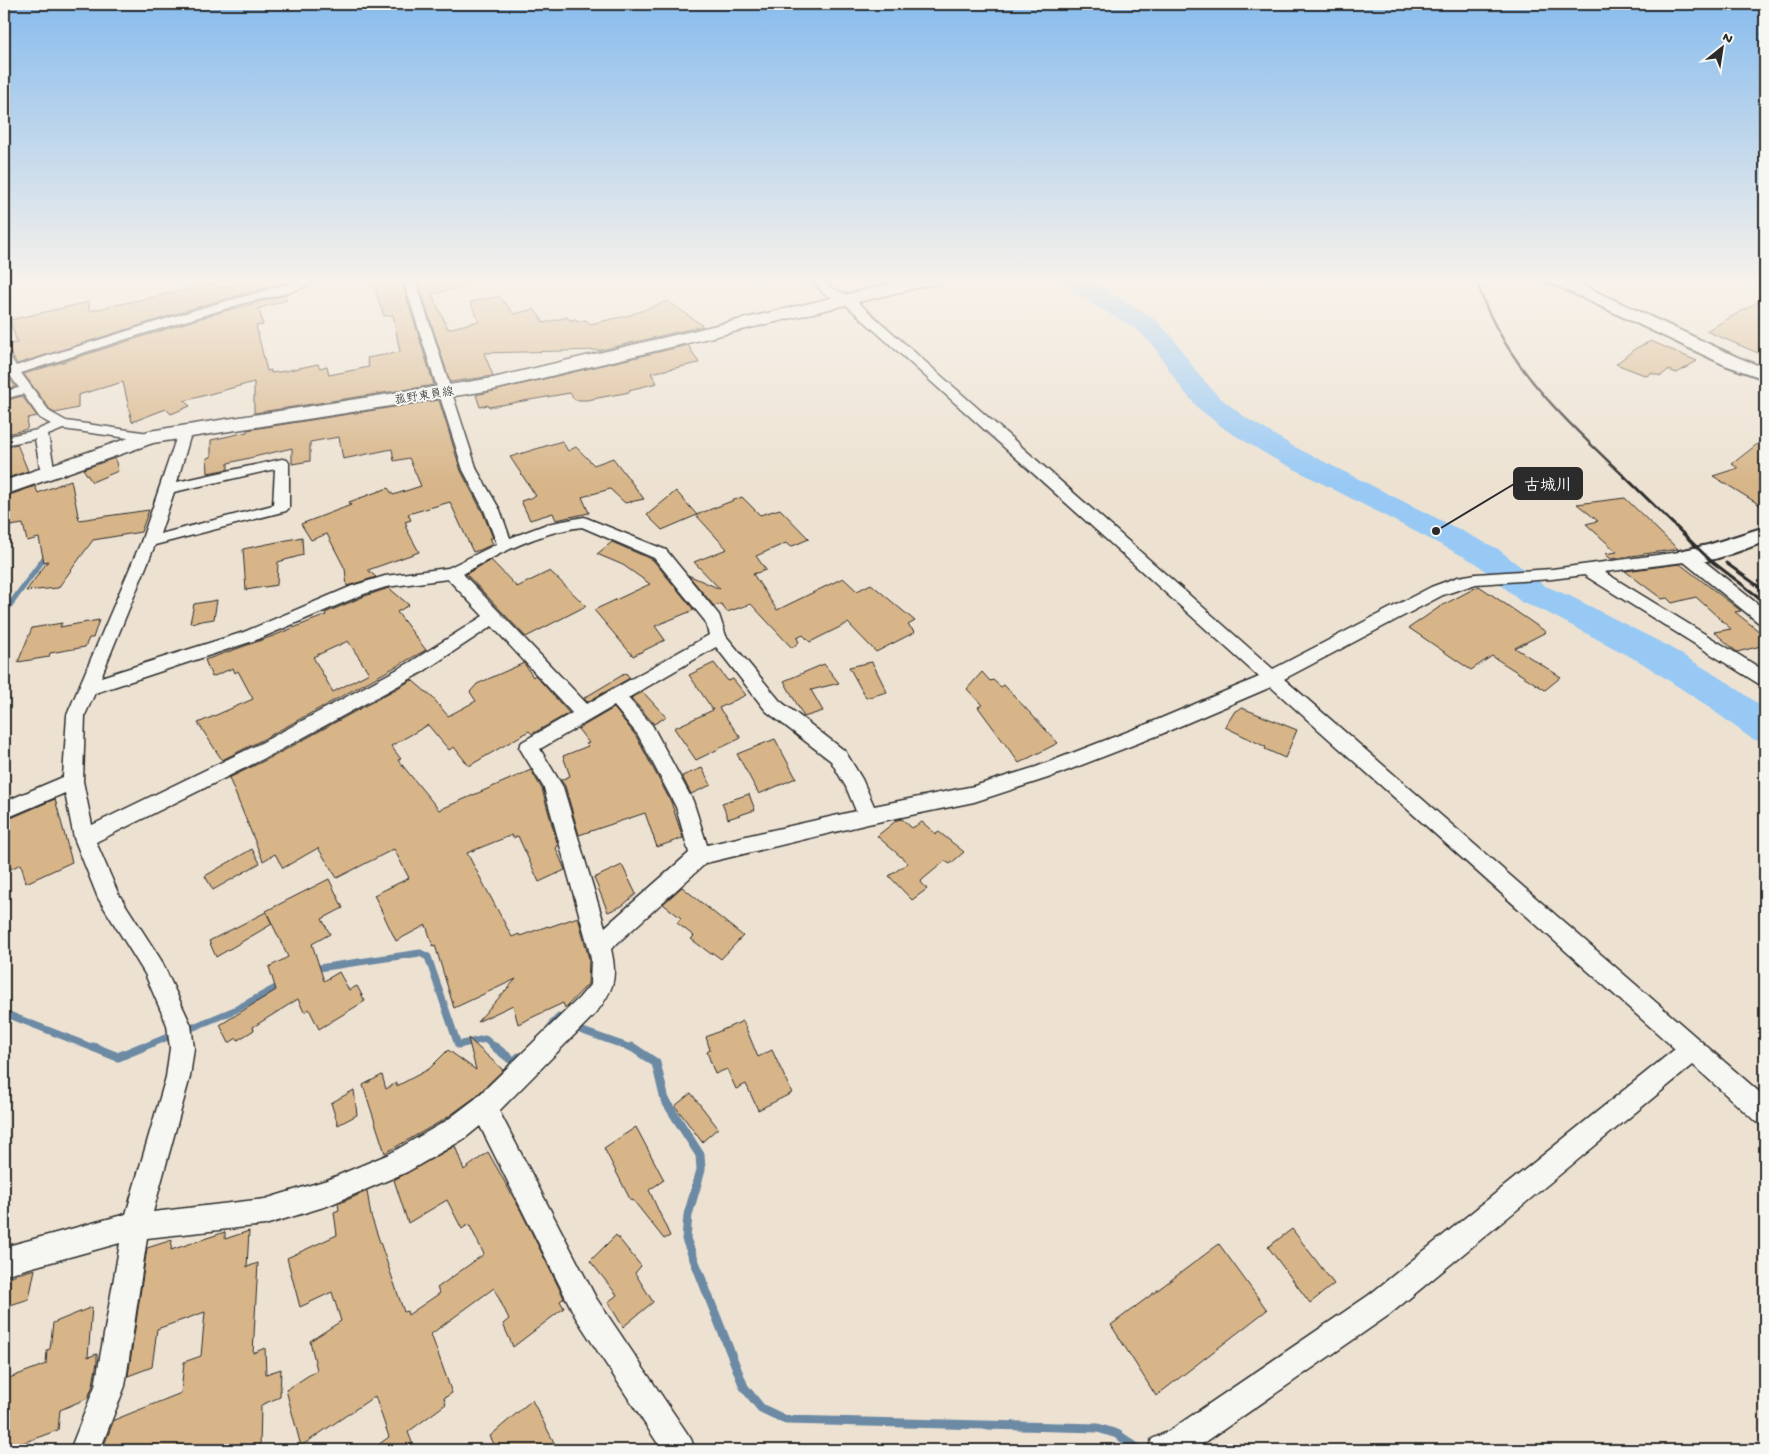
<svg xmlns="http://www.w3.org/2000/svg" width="1769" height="1454" font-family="'Gochi Hand','Klee One',sans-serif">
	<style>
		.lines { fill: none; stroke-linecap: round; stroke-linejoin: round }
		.stream-far2 { stroke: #6c8aa4; stroke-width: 5.5 }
		.stream-far1 { stroke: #6c8aa4; stroke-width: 7 }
		.stream { stroke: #6c8aa4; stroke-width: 9 }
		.river { fill: #98c9f4; fill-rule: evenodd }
		.building { fill: #d7b589; stroke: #2b2b2b; fill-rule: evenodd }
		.street-casing { stroke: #2b2b2b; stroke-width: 3 }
		.secondary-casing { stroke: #2b2b2b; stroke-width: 4 }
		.primary-casing { stroke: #2b2b2b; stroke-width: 3 }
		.street { fill: #f6f6f2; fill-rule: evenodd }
		.secondary { fill: #f6f6f2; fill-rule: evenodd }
		.primary { fill: #f6f6f2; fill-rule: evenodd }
		.rail-far1 { stroke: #2b2b2b; stroke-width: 2.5 }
		.rail { stroke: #2b2b2b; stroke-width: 3 }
		.labels { text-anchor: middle; stroke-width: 4; stroke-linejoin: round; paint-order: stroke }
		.far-street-label { font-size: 12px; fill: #2b2b2b; stroke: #f6f6f2 }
		.leader { fill: none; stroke: #2b2b2b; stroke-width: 2 }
		.callout-dot { fill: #2b2b2b; stroke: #f6f6f2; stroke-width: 2 }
		.callout { fill: #2b2b2b; stroke: #2b2b2b; stroke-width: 2 }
		.callout-label { font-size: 16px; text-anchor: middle; font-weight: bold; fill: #fff }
	</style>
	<rect width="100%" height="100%" fill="#ede2d2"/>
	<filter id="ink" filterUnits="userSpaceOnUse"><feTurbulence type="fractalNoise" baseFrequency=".02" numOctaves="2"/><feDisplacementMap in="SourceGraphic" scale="10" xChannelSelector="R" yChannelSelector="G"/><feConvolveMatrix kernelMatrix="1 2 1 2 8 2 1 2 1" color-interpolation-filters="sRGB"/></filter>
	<g filter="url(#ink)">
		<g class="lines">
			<path class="stream-far2" d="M 4,613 L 48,553"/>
			<path class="stream-far1" d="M 312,969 L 420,953 L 428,957 L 458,1045 L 485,1039 L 497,1049
				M 4,1013 L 96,1049
				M 552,1024 L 559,1017 L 580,1030 L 634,1049
				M 184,1031 L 235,1010 L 281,985
				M 139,1049 L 175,1034"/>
			<path class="stream" d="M 93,1047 L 118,1057 L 142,1047
				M 495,1047 L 514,1062 L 519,1057
				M 632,1047 L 656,1063 L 665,1100 L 700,1155 L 701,1170 L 688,1215 L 686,1239 L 744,1387 L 761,1408 L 786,1420 L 1098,1428 L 1117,1434 L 1140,1450"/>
			<path class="river" d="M 1061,279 L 1086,279 L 1154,319 L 1171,335 L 1198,374 L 1218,396 L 1246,418 L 1293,446 L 1498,549 L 1545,586 L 1570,596 L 1666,645 L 1729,683 L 1765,709 L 1765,743 L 1752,739 L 1703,703 L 1642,663 L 1546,612 L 1521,602 L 1476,563 L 1273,458 L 1226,430 L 1198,408 L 1179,385 L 1153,345 L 1136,329 L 1072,292 Z"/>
		</g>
		<path class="building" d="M 257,279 L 279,279 L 281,284 L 204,305 L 17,364 L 11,354 L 4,352 L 4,344 L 17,343 L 10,320 L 89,302 L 89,311 L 215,283 L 217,288 Z
			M 371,279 L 401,279 L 434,385 L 254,413 L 254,382 L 184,401 L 190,406 L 171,414 L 166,409 L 132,422 L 123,382 L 78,395 L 78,408 L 55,413 L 51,411 L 24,374 L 214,314 L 285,295 L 287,300 L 257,309 L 260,312 L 263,325 L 256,326 L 267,371 L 271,370 L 271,373 L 285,371 L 318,364 L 320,368 L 327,366 L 329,375 L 369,367 L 367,358 L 400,352 L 393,315 L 384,316 Z
			M 417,279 L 466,279 L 466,286 L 432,294 L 448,329 L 479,321 L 470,302 L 499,296 L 514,314 L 534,309 L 544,323 L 567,317 L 570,320 L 576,319 L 578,322 L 586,320 L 590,324 L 630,315 L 668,301 L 703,326 L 601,350 L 484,353 L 493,376 L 450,382 Z
			M 1765,298 L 1765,356 L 1706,331 Z
			M 1651,341 L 1697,361 L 1677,373 L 1668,370 L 1661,376 L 1651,373 L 1647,376 L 1616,364 L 1636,348 Z
			M 688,345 L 699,363 L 651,373 L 657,383 L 629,390 L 630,392 L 587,400 L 575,400 L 570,393 L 489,407 L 488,405 L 480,407 L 476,395 Z
			M 4,370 L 16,387 L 4,389 Z
			M 22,396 L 37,416 L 28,418 L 27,429 L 4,435 L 4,401 Z
			M 439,400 L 461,471 L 483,513 L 493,538 L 490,538 L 493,544 L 480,550 L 473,552 L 450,502 L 408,514 L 411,520 L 405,522 L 407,525 L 405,526 L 419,552 L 368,570 L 376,577 L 347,586 L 345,569 L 327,534 L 311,540 L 301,524 L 351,505 L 349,502 L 388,488 L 393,495 L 421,486 L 409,458 L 394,461 L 392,449 L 343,459 L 339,437 L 310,442 L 310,461 L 292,464 L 292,448 L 228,463 L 228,469 L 208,473 L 207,458 L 211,457 L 211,440 L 247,432 L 247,430 Z
			M 1765,438 L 1765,508 L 1713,476 L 1738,468 L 1732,464 Z
			M 562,441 L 568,451 L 576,447 L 594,465 L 613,458 L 644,499 L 625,503 L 610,489 L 582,497 L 589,513 L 556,520 L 553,513 L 530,520 L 521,501 L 536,496 L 510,457 Z
			M 17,444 L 28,471 L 4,479 L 4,447 Z
			M 115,458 L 118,471 L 92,482 L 83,469 Z
			M 71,480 L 79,520 L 149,510 L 141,532 L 93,540 L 58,588 L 26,591 L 48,561 L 44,562 L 39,538 L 27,541 L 23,524 L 4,527 L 4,497 L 35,486 L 38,493 Z
			M 676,491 L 697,515 L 662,530 L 647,515 Z
			M 742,497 L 760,515 L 780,509 L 809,539 L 790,547 L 786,543 L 756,556 L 766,570 L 753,574 L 777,610 L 843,578 L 857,591 L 871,584 L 915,621 L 908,625 L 915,632 L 876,652 L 848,623 L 810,642 L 803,635 L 797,638 L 799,642 L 792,648 L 751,604 L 727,612 L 721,604 L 714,606 L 688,575 L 720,589 L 694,562 L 727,549 L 696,515 Z
			M 1625,498 L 1667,539 L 1678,549 L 1611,559 L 1605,554 L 1617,552 L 1586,524 L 1598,521 L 1577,504 Z
			M 302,537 L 303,555 L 278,562 L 277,585 L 246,590 L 243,549 Z
			M 612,542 L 653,560 L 694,610 L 655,626 L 665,640 L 633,656 L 594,610 L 650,584 L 623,565 L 597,554 Z
			M 491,560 L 517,587 L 550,571 L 586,606 L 526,637 L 466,574 Z
			M 1680,564 L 1741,611 L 1735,612 L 1765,636 L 1765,645 L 1737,652 L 1714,632 L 1731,629 L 1696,597 L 1672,603 L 1667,598 L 1662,599 L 1625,571 Z
			M 1479,586 L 1546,632 L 1515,648 L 1561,677 L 1545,690 L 1492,656 L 1471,670 L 1409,628 L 1441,606 Z
			M 389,588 L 409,605 L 397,612 L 426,650 L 260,741 L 222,760 L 198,723 L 253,699 L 238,671 L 235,673 L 233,668 L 212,677 L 205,660 L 273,636 L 326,615 L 325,613 L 365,596 ZM 348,641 L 369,673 L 333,692 L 313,657 Z
			M 217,600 L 214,619 L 190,623 L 194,604 Z
			M 99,620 L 93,638 L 89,638 L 85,647 L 50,653 L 49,657 L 18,662 L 32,628 L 62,623 L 60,627 Z
			M 872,662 L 887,692 L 866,698 L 849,667 Z
			M 524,663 L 533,677 L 535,675 L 569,713 L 532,734 L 529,731 L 469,766 L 454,747 L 449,750 L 428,725 L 391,746 L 401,759 L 398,760 L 439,810 L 531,770 L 542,789 L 558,846 L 556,848 L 565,870 L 539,882 L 518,836 L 513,838 L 512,835 L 467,853 L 512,937 L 519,934 L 520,936 L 548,926 L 549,927 L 578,917 L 589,959 L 588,984 L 565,1008 L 563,1003 L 518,1024 L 513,1005 L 477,1022 L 516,979 L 454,1008 L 435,945 L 433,946 L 426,925 L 396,941 L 374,895 L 409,878 L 394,849 L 337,878 L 318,848 L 283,868 L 275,854 L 263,861 L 229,778 L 276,755 L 412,680 L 433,698 L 448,716 L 476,701 L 470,692 L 477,684 Z
			M 714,663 L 728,681 L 733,679 L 746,695 L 719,708 L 741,738 L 696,760 L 674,728 L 713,710 L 689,675 Z
			M 824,664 L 839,683 L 811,690 L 823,711 L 804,717 L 784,681 Z
			M 982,672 L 990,681 L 993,680 L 1001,687 L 1004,685 L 1058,743 L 1019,763 L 978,707 L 982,705 L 967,689 Z
			M 626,673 L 630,678 L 587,702 L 584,698 Z
			M 643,692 L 666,717 L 654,724 L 631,698 Z
			M 614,708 L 636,736 L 671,802 L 683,838 L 657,847 L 645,813 L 579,835 L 565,786 L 561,780 L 570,776 L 563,756 L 588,746 L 586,744 L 589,743 L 578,729 Z
			M 1242,708 L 1297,730 L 1285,758 L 1265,749 L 1266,747 L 1225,727 L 1235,711 Z
			M 775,739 L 796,778 L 759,794 L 737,754 Z
			M 702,768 L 711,785 L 691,794 L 682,776 Z
			M 749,794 L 755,810 L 728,819 L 722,803 Z
			M 55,799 L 72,862 L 26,883 L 21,864 L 4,872 L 4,821 Z
			M 902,819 L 912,828 L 922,822 L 936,834 L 939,832 L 964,852 L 950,864 L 945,861 L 922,880 L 921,882 L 927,889 L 912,900 L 889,876 L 908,863 L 877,836 L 897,820 Z
			M 252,849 L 260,863 L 213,890 L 205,876 Z
			M 622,865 L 636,894 L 622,906 L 608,912 L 594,878 Z
			M 329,879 L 343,908 L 322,919 L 330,934 L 312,944 L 324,981 L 339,972 L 349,990 L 357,986 L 365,1001 L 319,1029 L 309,1009 L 304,1012 L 298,999 L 253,1027 L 254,1030 L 238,1040 L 237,1038 L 229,1043 L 220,1025 L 276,990 L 269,967 L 288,957 L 266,911 Z
			M 682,887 L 743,936 L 721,959 L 713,953 L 711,954 L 691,939 L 694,936 L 677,923 L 681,918 L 663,904 Z
			M 266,912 L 272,924 L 216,957 L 209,941 Z
			M 743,1021 L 758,1057 L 772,1050 L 792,1093 L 758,1110 L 746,1084 L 736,1089 L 727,1069 L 715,1074 L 707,1052 L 710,1050 L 706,1037 Z
			M 468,1038 L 503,1070 L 474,1098 L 445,1119 L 385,1153 L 363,1085 L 382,1075 L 386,1089 L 396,1083 L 397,1086 L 429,1069 L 448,1050 L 476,1070 Z
			M 354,1090 L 357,1115 L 338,1125 L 331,1103 Z
			M 691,1093 L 718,1128 L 702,1142 L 675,1106 Z
			M 636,1127 L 664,1180 L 649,1190 L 670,1236 L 664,1239 L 633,1200 L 631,1201 L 604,1148 Z
			M 455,1146 L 464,1170 L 488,1152 L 521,1211 L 564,1298 L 560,1301 L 564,1308 L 513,1347 L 503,1324 L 509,1319 L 494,1288 L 431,1334 L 452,1393 L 444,1398 L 446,1404 L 408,1432 L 415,1450 L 371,1450 L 389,1437 L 375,1396 L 301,1446 L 286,1390 L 317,1370 L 310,1341 L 341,1321 L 332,1292 L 300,1307 L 287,1258 L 337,1235 L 334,1212 L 339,1210 L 338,1204 L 367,1191 L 371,1216 L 404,1312 L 407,1311 L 408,1315 L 440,1293 L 437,1288 L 484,1254 L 469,1224 L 462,1229 L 447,1200 L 408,1223 L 394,1180 Z
			M 1292,1229 L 1334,1284 L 1310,1303 L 1268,1247 Z
			M 249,1231 L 247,1267 L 258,1263 L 253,1353 L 265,1348 L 266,1374 L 281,1369 L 280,1397 L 261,1405 L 260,1450 L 102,1450 L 114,1420 L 181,1393 L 184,1362 L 201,1356 L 205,1312 L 157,1329 L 152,1367 L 128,1376 L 147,1248 L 172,1240 L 171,1250 L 225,1232 L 225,1239 Z
			M 616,1235 L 641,1266 L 635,1273 L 653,1302 L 623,1327 L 608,1302 L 617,1295 L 590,1261 Z
			M 1219,1244 L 1267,1310 L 1156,1396 L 1111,1325 Z
			M 35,1269 L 29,1299 L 4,1307 L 4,1278 Z
			M 92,1307 L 88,1357 L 97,1354 L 97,1362 L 93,1385 L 88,1398 L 60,1410 L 58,1430 L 4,1450 L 4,1380 L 46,1364 L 47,1350 L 50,1349 L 53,1323 Z
			M 532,1400 L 558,1450 L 497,1450 L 490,1436 Z"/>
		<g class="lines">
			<defs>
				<path id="street" d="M 300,279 L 317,279 C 304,292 259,299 241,304 C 167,326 94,349 21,373 L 50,412 L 66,421 L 149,433 L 154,434 L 156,437 L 154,440 L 149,441 L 63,429 L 48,435 L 55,473 L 53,476 L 43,476 L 41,473 L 35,439 L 4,445 L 4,437 L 37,430 L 51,424 L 40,418 L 23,394 L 4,399 L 4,391 L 19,388 L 4,367 L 4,354 L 9,355 L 16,366 C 79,346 142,326 205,307 C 237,298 269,291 300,279 Z
					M 403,279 L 415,279 L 477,470 L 500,510 L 510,538 L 547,524 L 584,517 L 666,550 L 719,615 L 726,636 L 780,701 L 845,751 L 862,779 L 874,806 L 974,786 L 1036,767 L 1145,725 L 1259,677 L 844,303 L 824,294 L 810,279 L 823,279 L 832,288 L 852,297 L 1273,669 L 1431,587 L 1458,577 L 1476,574 L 1552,569 L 1687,551 L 1693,552 L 1765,610 L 1765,625 L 1759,623 L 1684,562 L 1604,572 L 1765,671 L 1765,686 L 1759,684 L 1584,575 L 1552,579 L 1476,584 L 1443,595 L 1284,679 L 1765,1097 L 1765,1125 L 1756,1122 L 1693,1065 L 1389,1315 L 1194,1450 L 1148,1450 L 1152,1439 L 1169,1431 L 1369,1295 L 1675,1049 L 1271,687 L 1159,735 L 1048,778 L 974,802 L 868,824 L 706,863 L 611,949 C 618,979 613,991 595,1014 L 499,1111 L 596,1298 L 691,1439 L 695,1450 L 662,1450 L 576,1318 L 480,1126 L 464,1139 L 407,1172 L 327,1206 L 265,1225 L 147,1238 L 125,1386 L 100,1450 L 70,1450 L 95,1386 L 120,1243 L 4,1275 L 4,1247 L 126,1214 L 166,1077 L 170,1048 L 167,1025 L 145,974 L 98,898 L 74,838 L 65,793 L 4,819 L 4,802 L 63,777 L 67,715 L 141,542 L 180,427 L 185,426 L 192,430 L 177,482 L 282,459 L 287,460 L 289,463 L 289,508 L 286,511 L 155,545 L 101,677 L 244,632 L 352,586 L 385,576 L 448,568 L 497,544 L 484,510 L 463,470 ZM 275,469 L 273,505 L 160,534 L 174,492 ZM 582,527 L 654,558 L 705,621 L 709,635 L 587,704 L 463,574 C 499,553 540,532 582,527 ZM 448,579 L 483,616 L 409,663 L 261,743 L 92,825 L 83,781 L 85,715 L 95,693 L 256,640 L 364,594 L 386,587 ZM 492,626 L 572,713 L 522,742 L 519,747 L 544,788 L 588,946 L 591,959 L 590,985 L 579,998 L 475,1099 L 446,1121 L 389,1154 L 327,1180 L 265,1199 L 153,1212 L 190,1077 L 194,1048 L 191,1025 L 161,960 L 118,893 L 96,842 L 275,753 L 421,673 ZM 716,647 L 766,711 L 831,761 L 846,787 L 856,811 L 707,845 L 693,801 L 652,725 L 628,698 ZM 614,706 L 638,735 L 676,807 L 689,853 L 605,927 L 563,787 L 540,749 Z"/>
				<path id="secondary" d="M 1547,279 L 1569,279 L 1737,357 L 1765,368 L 1765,379 L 1725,365 L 1549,282 Z
					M 1765,527 L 1765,542 C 1742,549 1703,568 1679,561 L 1676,556 L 1679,551 L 1708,545 Z"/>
				<path id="primary" d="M 911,279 L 941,279 L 939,283 L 933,284 L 493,390 L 153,443 L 4,495 L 4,481 L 149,431 L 493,378 Z"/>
			</defs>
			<use href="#street" class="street-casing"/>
			<use href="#secondary" class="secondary-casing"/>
			<use href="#primary" class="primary-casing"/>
			<use href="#street" class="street"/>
			<use href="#secondary" class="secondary"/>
			<use href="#primary" class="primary"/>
			<path class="rail-far1" d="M 1476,279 C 1480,290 1483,301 1488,311 C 1518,377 1574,429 1626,478"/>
			<path class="rail" d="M 1624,476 L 1710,560 L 1765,602
				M 1726,563 L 1765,591"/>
		</g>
	</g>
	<linearGradient id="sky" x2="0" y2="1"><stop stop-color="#88bced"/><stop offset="0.58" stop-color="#f7f2eb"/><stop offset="1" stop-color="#f7f2eb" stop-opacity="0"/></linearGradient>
	<rect width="1769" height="483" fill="url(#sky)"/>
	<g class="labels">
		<g class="far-street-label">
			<text transform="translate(424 395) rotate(-9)" y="4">菰野東員線</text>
		</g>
	</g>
	<path class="leader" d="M1436 531L1514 484"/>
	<circle class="callout-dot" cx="1436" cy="531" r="5"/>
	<rect class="callout" x="1514" y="468" width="68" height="31" rx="5"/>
	<g class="callout-label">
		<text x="1548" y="490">古城川</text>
	</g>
	<rect width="1769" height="1454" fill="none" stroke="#f6f6f2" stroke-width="20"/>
	<rect x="10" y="10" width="1749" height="1434" fill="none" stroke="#2b2b2b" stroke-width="2" filter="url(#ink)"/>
	<g transform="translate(1722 48) rotate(30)" stroke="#f6f6f2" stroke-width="4" paint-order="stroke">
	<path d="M0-4L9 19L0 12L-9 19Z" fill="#2b2b2b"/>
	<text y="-8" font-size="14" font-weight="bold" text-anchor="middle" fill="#2b2b2b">N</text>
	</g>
</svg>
